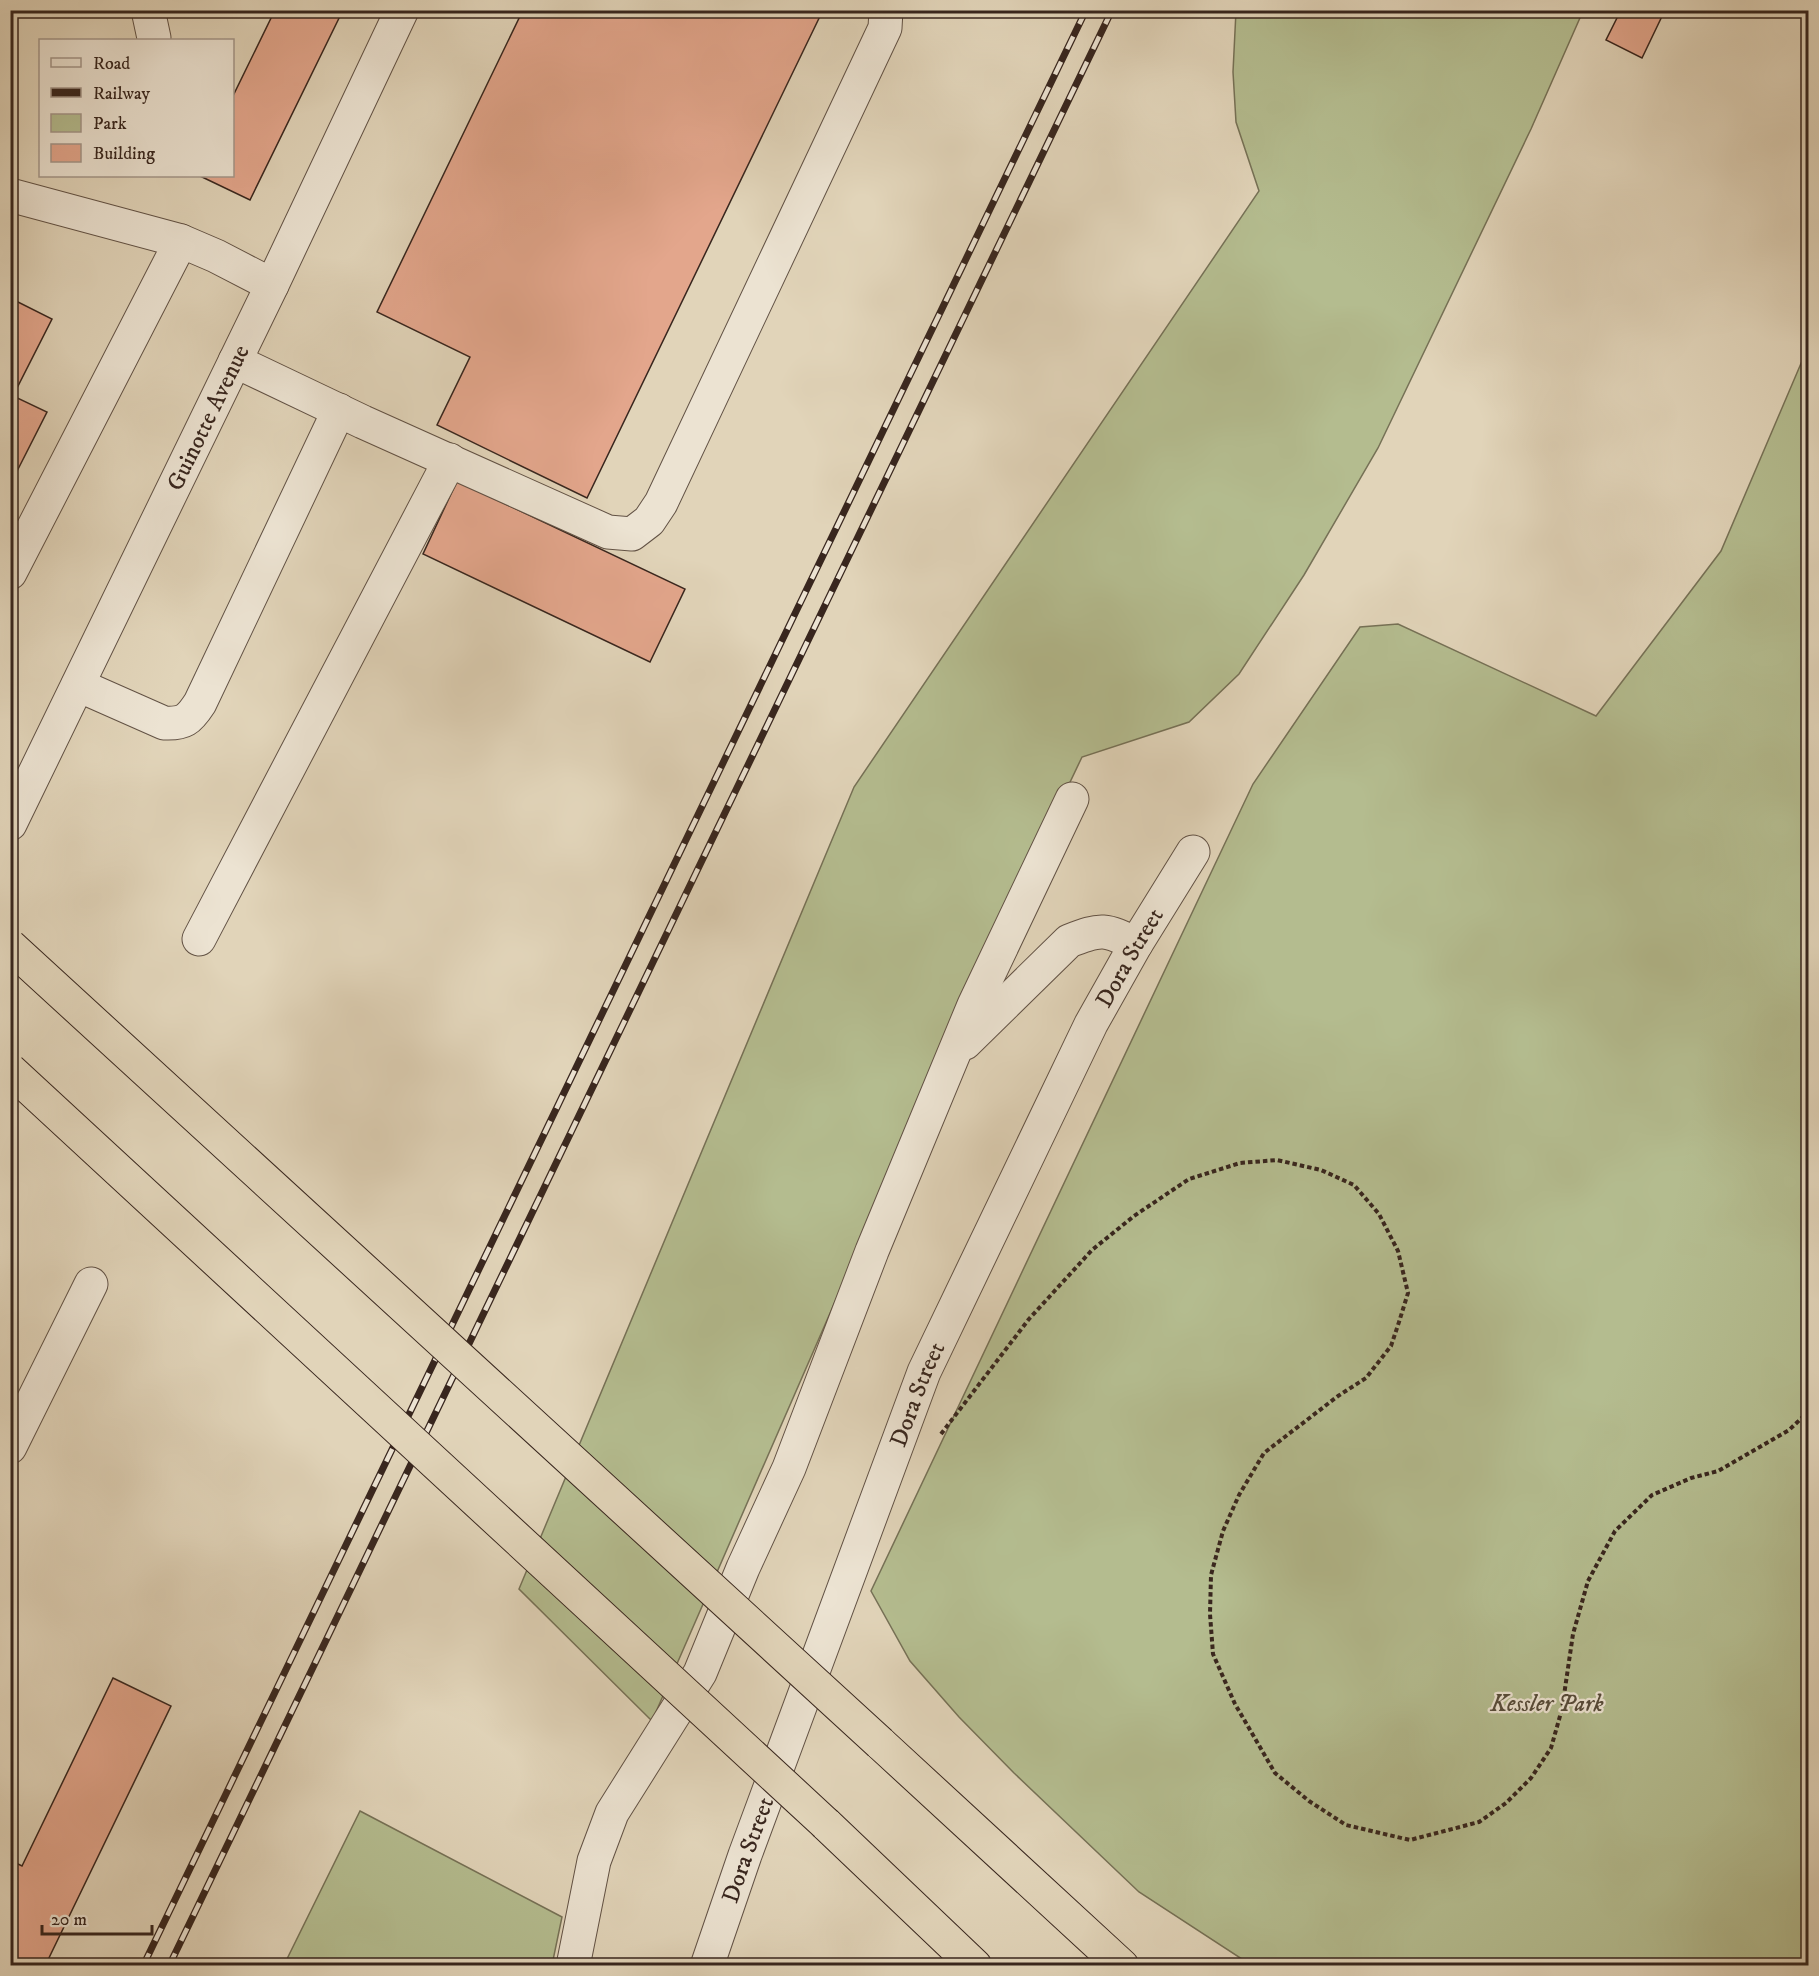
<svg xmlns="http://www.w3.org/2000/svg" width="1819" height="1976" font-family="'IM FELL DW Pica',serif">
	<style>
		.green { fill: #b4bc8f; stroke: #767156; stroke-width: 1.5 }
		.building { fill: #e3a68c; stroke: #38261e; stroke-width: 1.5 }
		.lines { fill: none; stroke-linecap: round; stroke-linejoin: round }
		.minor-casing { stroke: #625245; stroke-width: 35 }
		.highway-casing { stroke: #38261e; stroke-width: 35 }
		.path { stroke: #38261e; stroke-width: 4; stroke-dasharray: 4.5 3; stroke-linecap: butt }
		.minor { stroke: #ece3d2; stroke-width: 33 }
		.highway { stroke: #e1d4b9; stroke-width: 33 }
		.rail-casing { stroke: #38261e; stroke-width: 7 }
		.rail { stroke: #ece3d2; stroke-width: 4.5; stroke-dasharray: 14; stroke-linecap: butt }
		.highway-bridge-casing { stroke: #38261e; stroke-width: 35; stroke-linecap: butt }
		.highway-bridge { stroke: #e1d4b9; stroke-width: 33 }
		.labels { text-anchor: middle; stroke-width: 4.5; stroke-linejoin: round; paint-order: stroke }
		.street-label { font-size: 24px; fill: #38261e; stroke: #ece3d2 }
		.park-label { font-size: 24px; font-style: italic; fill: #574c3a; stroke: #ece3d2 }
	</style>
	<rect width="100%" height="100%" fill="#e1d4b9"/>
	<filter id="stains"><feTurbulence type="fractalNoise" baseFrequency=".00333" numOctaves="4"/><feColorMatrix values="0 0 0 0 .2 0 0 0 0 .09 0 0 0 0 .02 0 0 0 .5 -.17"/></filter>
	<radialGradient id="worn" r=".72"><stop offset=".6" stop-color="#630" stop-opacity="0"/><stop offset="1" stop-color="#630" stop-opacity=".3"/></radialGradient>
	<path class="green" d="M 1236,11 L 1583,11 L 1531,129 L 1378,448 L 1304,575 L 1239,674 L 1189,722 L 1082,757 L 972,988 L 652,1721 L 519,1589 L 854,787 L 1259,191 L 1236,122 L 1233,72 Z
		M 1808,347 L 1808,1965 L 1251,1965 L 1139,1892 L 1014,1773 L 959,1717 L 910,1661 L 871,1591 L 1253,784 L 1360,627 L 1398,624 L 1596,716 L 1721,551 Z
		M 360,1811 L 562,1917 L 552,1965 L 284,1965 Z"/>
	<path class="building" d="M 275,10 L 343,10 L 250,200 L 200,176 L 232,176 L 232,98 Z
		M 523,10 L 823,10 L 587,498 L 437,425 L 470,357 L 377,312 Z
		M 1621,10 L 1665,10 L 1642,58 L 1606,40 Z
		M 10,298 L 52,319 L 13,396 L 47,412 L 10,485 Z
		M 457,481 L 685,589 L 650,662 L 423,554 Z
		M 113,1678 L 171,1706 L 45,1966 L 10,1966 L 10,1860 L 22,1866 Z"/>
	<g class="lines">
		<defs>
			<g id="minor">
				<path d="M 148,10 L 154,38"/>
				<path d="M 10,195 L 181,241"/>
				<path d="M 235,361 L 363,422 L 608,532 L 632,534 L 649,521 L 661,503 L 885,28 L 886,10"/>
				<path d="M 10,573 L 181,241 L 216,256 L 272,285"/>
				<path d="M 78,685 L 164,723 C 184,724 189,720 200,703 L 339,410"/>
				<path id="s1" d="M 10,824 L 272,285 L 402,10"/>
				<path d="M 199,939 L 450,460"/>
				<path d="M 965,1043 L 1069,941 C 1102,928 1105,929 1136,944"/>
				<path d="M 10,1447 L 91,1284"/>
				<path d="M 573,1966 L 594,1861 L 612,1813 L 700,1673 L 743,1568 L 789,1468 L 872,1251 L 974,1005 L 1072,799"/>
				<path id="s2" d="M 707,1966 L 745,1855 L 924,1372 L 1091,1024 L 1136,944 L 1193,852"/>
			</g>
			<path id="highway" d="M 880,1743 L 1122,1966
				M 826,1824 L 975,1966"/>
		</defs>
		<use href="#minor" class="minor-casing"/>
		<use href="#highway" class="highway-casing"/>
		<path class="path" d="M 941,1434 L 1029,1319 L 1092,1250 L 1134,1216 L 1189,1179 L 1240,1163 L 1277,1160 L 1321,1170 L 1354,1185 L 1379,1214 L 1398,1251 L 1408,1293 L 1399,1322 L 1391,1346 L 1366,1378 L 1338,1396 L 1264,1453 L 1239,1495 L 1223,1531 L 1211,1575 L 1210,1614 L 1213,1654 L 1235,1704 L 1275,1773 L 1309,1801 L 1346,1825 L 1410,1840 L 1479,1822 L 1506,1803 L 1531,1778 L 1551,1748 L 1562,1709 L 1573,1634 L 1588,1581 L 1615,1531 L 1652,1495 L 1691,1478 L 1718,1471 L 1789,1430 L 1808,1412"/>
		<use href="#minor" class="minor"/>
		<use href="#highway" class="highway"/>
		<defs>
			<path id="rail" d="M 143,1966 L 1086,10
				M 169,1966 L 1112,10"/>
		</defs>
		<use href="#rail" class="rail-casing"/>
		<use href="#rail" class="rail"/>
		<defs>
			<path id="highway-bridge" d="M 10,946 L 880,1743
				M 10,1070 L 826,1824"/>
		</defs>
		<use href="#highway-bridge" class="highway-bridge-casing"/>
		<use href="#highway-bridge" class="highway-bridge"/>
	</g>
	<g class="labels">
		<g class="street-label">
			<text dy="8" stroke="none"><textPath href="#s1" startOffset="452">Guinotte Avenue</textPath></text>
			<text dy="8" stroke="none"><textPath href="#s2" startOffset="1095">Dora Street</textPath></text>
			<text dy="8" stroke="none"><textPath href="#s2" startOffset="609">Dora Street</textPath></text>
			<text dy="8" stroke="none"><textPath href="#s2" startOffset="123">Dora Street</textPath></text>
		</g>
		<g class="park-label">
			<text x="1547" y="1711">Kessler Park</text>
		</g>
	</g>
	<rect width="1819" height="1976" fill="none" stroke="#e1d4b9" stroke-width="36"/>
	<rect x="12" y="12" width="1795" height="1952" fill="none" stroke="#38261e" stroke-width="3"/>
	<rect x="18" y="18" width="1783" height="1940" fill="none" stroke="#38261e" stroke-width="1.5"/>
	<rect x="39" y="39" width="195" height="138" fill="#ece3d2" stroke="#a4978a" stroke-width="1.5"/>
	<rect x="51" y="58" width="30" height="9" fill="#ece3d2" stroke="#a4978a" stroke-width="1.5"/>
	<text x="93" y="69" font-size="18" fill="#38261e">Road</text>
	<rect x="51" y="88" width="30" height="9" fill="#38261e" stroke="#a4978a" stroke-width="1.5"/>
	<text x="93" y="99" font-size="18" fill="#38261e">Railway</text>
	<rect x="51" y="114" width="30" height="18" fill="#b4bc8f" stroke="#a4978a" stroke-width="1.5"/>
	<text x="93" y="129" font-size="18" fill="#38261e">Park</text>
	<rect x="51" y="144" width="30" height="18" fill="#e3a68c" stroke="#a4978a" stroke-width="1.5"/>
	<text x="93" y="159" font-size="18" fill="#38261e">Building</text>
	<path d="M42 1925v9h110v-9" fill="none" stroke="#38261e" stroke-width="3"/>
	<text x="51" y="1925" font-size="18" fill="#38261e" stroke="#ece3d2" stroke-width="4.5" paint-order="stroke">20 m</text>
	<rect width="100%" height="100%" filter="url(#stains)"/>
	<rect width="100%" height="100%" fill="url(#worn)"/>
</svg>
